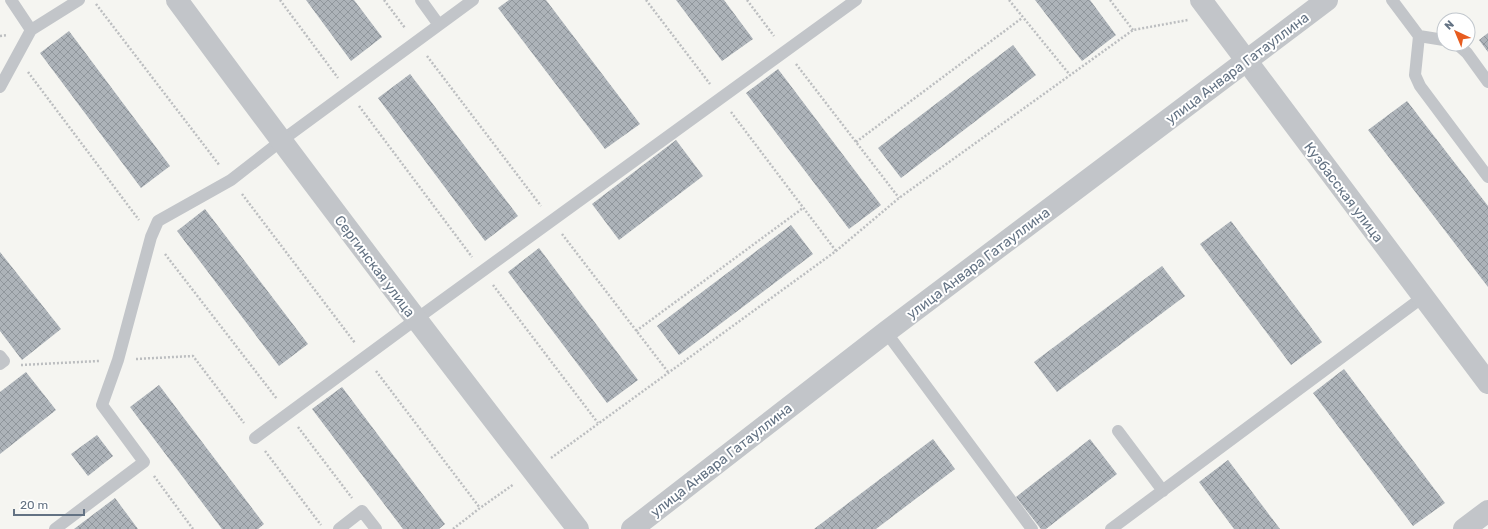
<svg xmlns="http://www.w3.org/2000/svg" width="1488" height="529" font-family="Rubik,sans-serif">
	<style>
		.building { fill: url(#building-cross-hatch) }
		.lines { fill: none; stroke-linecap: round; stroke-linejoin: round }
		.path { stroke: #bcbec0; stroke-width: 2.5; stroke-dasharray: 2 2; stroke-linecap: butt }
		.service { stroke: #c2c5c9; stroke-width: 12 }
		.minor { stroke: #c2c5c9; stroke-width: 22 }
		.tertiary { stroke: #c2c5c9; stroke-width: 22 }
		.labels { text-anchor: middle; stroke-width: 4; stroke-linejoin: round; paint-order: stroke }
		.street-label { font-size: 14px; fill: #637283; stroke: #fff }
	</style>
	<defs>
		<pattern id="building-cross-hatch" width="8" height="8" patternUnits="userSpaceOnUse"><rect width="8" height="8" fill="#adb3b9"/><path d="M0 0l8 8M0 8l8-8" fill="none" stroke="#90969c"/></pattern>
	</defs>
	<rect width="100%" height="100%" fill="#f5f5f1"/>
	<path class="building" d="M 306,0 L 354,0 L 382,37 L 351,61 Z
		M 509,0 L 546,0 L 640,124 L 605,149 L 498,8 Z
		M 676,0 L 724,0 L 753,39 L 722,61 Z
		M 1035,0 L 1090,0 L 1116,35 L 1082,61 Z
		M 69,31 L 170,166 L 141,188 L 40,53 Z
		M 1488,33 L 1488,52 L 1479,40 Z
		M 1013,45 L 1036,75 L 901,178 L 878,148 Z
		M 778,69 L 881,205 L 849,229 L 746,93 Z
		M 410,74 L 518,216 L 485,241 L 378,98 Z
		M 1407,101 L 1488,206 L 1488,287 L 1368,130 Z
		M 676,140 L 703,176 L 619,240 L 592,204 Z
		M 205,209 L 308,344 L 279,366 L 177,231 Z
		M 1231,221 L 1322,342 L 1291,365 L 1200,244 Z
		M 791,225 L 813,254 L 679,355 L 657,326 Z
		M 539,248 L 638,380 L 607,403 L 508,272 Z
		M 0,252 L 61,329 L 22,360 L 0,331 Z
		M 1162,266 L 1185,296 L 1057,392 L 1034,362 Z
		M 1344,369 L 1445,503 L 1413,526 L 1313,393 Z
		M 26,372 L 56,410 L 0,454 L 0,392 Z
		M 159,385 L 264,524 L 258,529 L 222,529 L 130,407 Z
		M 342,387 L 445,524 L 439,529 L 403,529 L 312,409 Z
		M 97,435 L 113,456 L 88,476 L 71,454 Z
		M 933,439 L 955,469 L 876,529 L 814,529 Z
		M 1090,439 L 1117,474 L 1046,529 L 1041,529 L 1016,497 Z
		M 1228,460 L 1280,529 L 1234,529 L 1199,482 Z
		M 115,498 L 138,529 L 74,529 Z"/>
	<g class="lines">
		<path class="path" d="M 280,0 L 338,78
			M 384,0 L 405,28
			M 646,0 L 710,84
			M 747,0 L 774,36
			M 1009,0 L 1070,75
			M 1110,0 L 1133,30
			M 96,4 L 220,166
			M 0,36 L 7,35
			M 427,56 L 541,206
			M 796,64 L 899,198
			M 28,72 L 139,220
			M 359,106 L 472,257
			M 731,112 L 836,251
			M 856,142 L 1022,18
			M 242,194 L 355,343
			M 562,234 L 668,372
			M 165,254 L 277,399
			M 493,285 L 598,423
			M 636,331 L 803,208
			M 136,359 L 193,356 L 244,423
			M 21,365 L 99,361
			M 376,371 L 480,508
			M 298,427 L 352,498
			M 265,451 L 321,525
			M 551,458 L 836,251 L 899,198 L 1133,30 L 1188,20
			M 154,476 L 193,529
			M 453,529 L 480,508 L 514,484"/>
		<path class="service" d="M 11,0 L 31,30 L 79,0
			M 421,0 L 439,25
			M 1392,0 L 1419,36 L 1415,75 L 1420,86 L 1488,177
			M 1419,36 L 1444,40
			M 1457,44 L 1467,53 L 1488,82
			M 0,87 L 31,30
			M 886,332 L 1032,529
			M 0,356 L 4,361 L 0,364
			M 1118,431 L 1163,491
			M 255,438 L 415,320 L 856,0
			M 55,529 L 144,462 L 102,405 L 118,360 L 151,237 L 158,221 L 231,180 L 281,141 L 473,0
			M 339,529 L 362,511 L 376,529
			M 1111,529 L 1423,297"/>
		<path class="minor" d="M 177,0 C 308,178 442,354 578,529
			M 1201,0 L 1488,383
			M 1464,529 L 1488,511"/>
		<path class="tertiary" d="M 632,529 L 886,332 L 1327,0"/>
	</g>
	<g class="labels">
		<g class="street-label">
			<text transform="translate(1237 68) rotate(-37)" y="5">улица Анвара Гатауллина</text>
			<text transform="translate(1344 192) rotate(53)" y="5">Кузбасская улица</text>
			<text transform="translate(978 263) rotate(-37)" y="5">улица Анвара Гатауллина</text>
			<text transform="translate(375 266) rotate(53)" y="5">Сергинская улица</text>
			<text transform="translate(721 460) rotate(-38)" y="5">улица Анвара Гатауллина</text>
		</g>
	</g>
	<g transform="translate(1456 32) rotate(316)"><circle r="19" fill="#ffffff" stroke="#c1c7cd"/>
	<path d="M0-3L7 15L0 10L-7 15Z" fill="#e75c1f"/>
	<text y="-6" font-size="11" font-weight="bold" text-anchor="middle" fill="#637283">N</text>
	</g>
	<path d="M14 509v6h70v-6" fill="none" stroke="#637283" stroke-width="2"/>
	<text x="20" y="509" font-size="12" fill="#637283" stroke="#ffffff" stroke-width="3" paint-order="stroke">20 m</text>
</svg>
